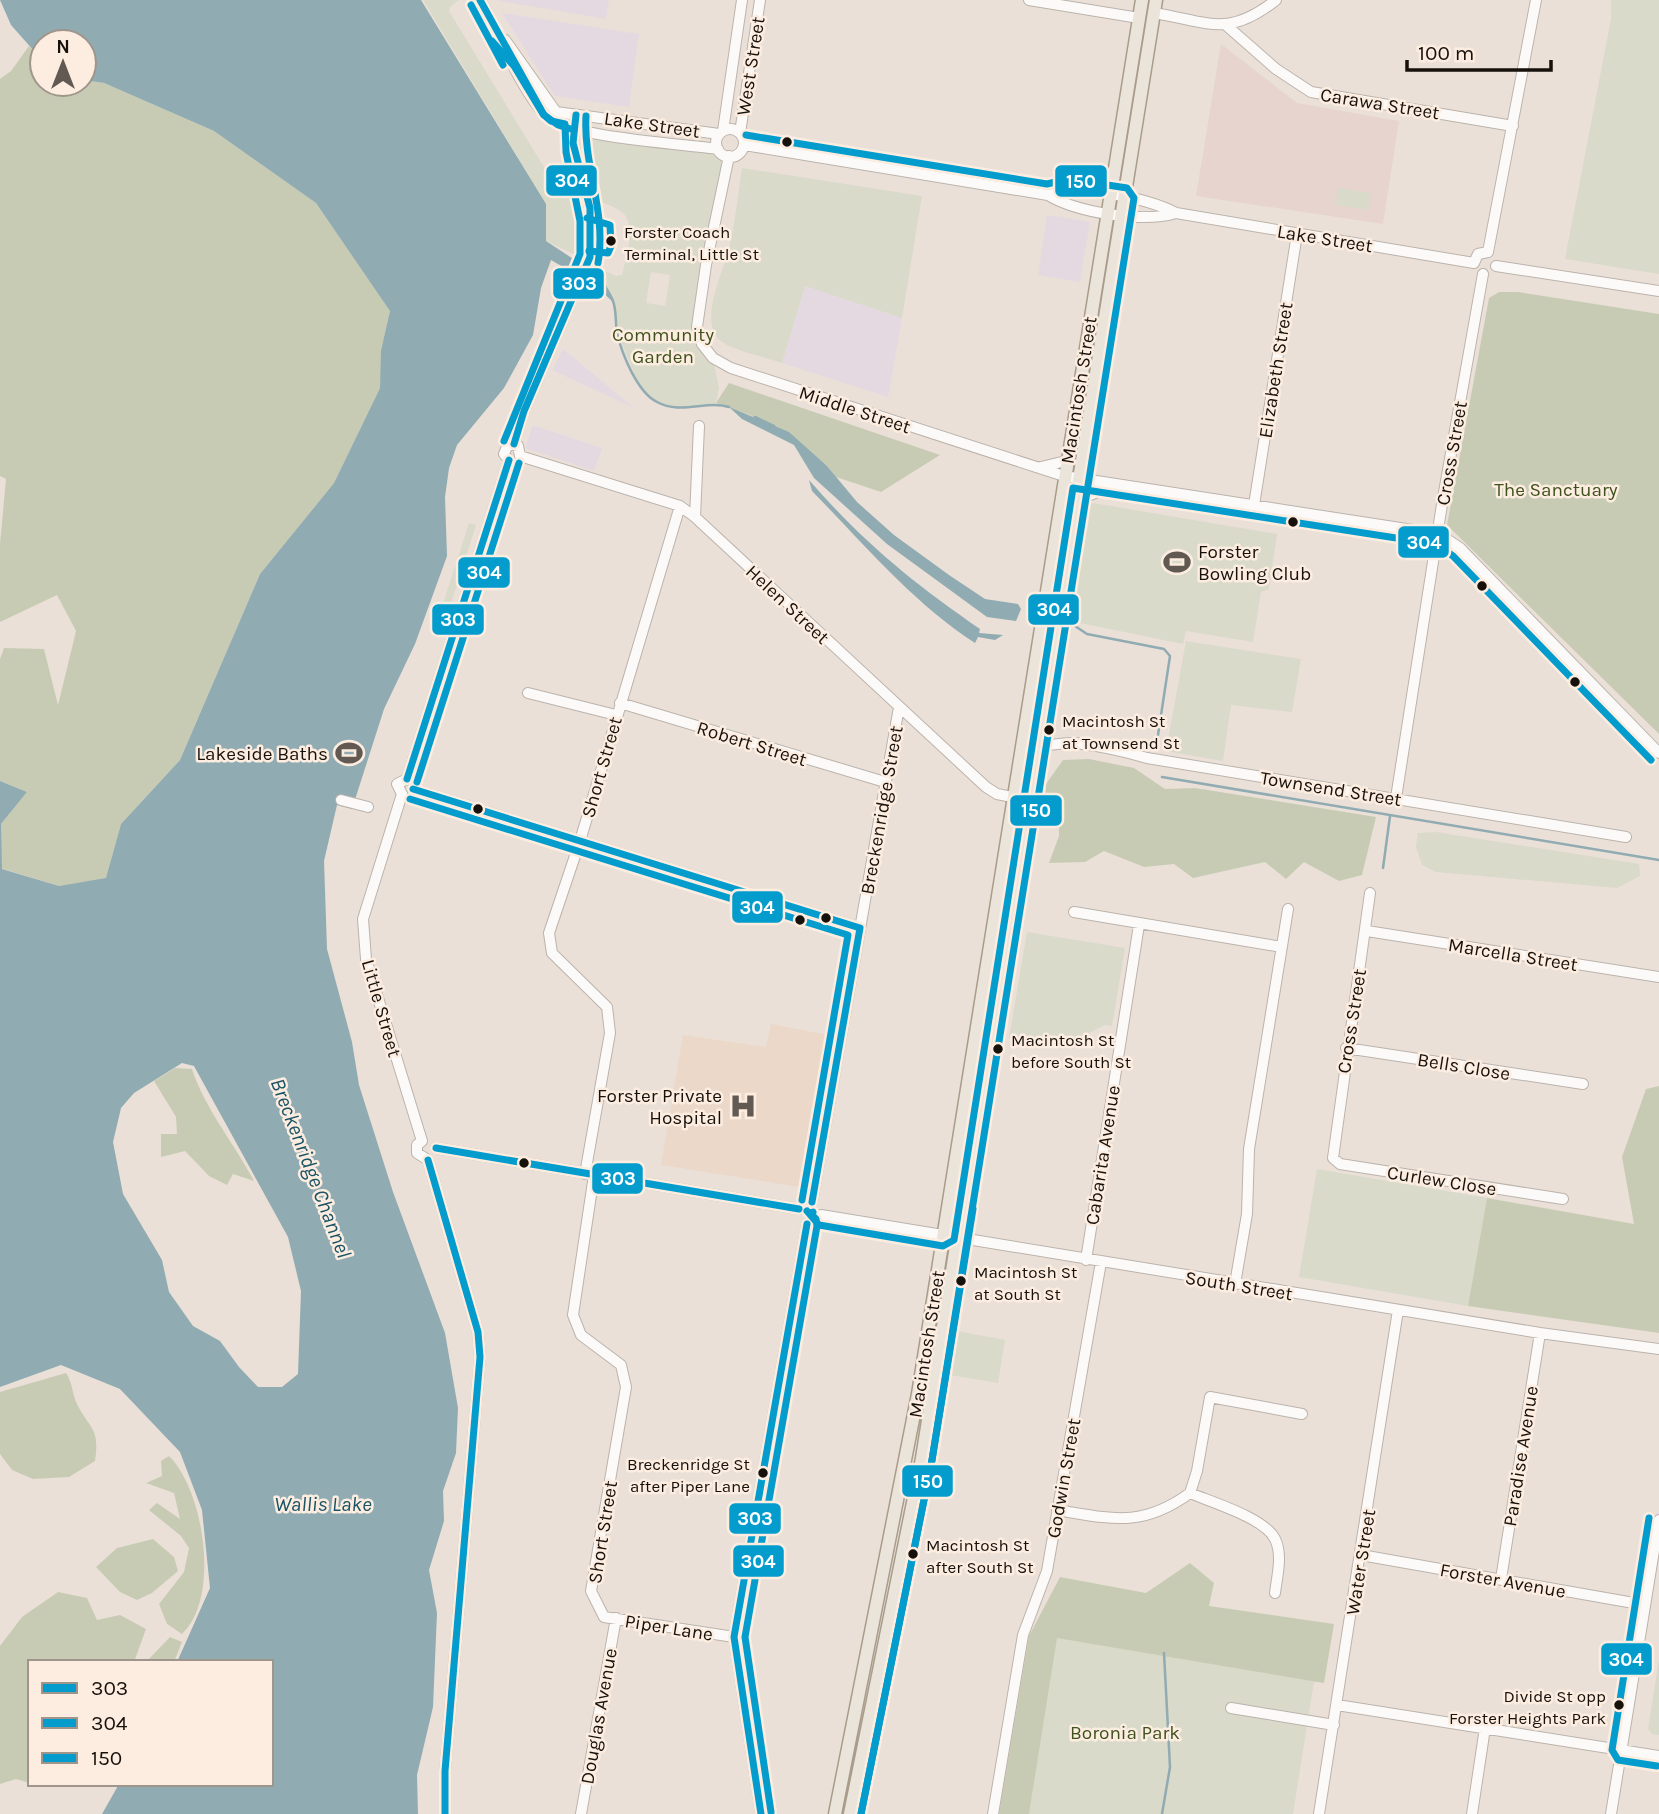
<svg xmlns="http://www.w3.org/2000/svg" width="1659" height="1814" font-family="Karla,sans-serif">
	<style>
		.commercial { fill: #e4d9e0 }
		.built { fill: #ebd8c9 }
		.education { fill: #e7d4ce }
		.green { fill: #d9dac9; fill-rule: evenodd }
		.forest { fill: #c8cbb4 }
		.water { fill: #90abb2; fill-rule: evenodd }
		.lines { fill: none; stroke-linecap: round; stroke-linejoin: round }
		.stream { stroke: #90abb2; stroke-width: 2.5 }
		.minor-casing { stroke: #bbb3ac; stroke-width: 12 }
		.major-casing { stroke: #a99c8a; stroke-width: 15 }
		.minor { stroke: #fcfaf9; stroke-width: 10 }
		.major { stroke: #eae4da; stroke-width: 12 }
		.bus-1-casing { stroke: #fcede0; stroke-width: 12 }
		.bus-2-casing { stroke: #fcede0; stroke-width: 12 }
		.bus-3-casing { stroke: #fcede0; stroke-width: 12 }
		.bus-1 { stroke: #039ccd; stroke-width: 7 }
		.bus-2 { stroke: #039ccd; stroke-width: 7 }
		.bus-3 { stroke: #039ccd; stroke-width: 7 }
		.bus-dot { fill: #17110b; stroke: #fcede0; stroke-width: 2.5 }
		.labels { text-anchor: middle; stroke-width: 5; stroke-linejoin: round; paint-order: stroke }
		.bus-label { font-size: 17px; fill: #17110b; stroke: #fcede0; text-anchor: start }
		.street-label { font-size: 19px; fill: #17110b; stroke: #fcede0 }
		.park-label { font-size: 19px; fill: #3e511c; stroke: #fcede0 }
		.poi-label { font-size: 19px; fill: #17110b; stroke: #fcede0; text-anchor: end }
		.water-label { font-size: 21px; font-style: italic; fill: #1a5365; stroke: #fcede0 }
		.line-badge { stroke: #fcede0; stroke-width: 2.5 }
		.badge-label { font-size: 19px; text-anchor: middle; font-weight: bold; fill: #fff }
	</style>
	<rect width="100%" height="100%" fill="#eae0d7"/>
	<path class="commercial" d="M 495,0 L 609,0 L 606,19 Z
		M 502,13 L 639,34 L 629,107 L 555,96 Z
		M 1047,215 L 1090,222 L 1080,282 L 1038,275 Z
		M 805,286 L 902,318 L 888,397 L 782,363 Z
		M 563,349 L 634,408 L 552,370 Z
		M 533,425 L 602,448 L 594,471 L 525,448 Z"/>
	<path class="built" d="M 771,1024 L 828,1035 L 800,1187 L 661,1165 L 683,1035 L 766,1047 Z"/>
	<path class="education" d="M 1221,44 L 1297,103 L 1399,121 L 1383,224 L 1196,196 Z"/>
	<path class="green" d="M 423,0 L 459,0 L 450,7 L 449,11 L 550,177 L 556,180 L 574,176 L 582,214 L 578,256 L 546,241 L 546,204 Z
		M 1611,0 L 1659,0 L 1659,274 L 1565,259 L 1611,19 Z
		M 586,137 L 718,149 L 725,155 L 697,327 L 713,358 L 719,388 L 716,403 L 679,408 L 656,402 L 638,383 L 617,332 L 613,302 L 593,271 L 594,266 L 616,276 L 622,275 C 626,259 636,228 624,214 C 618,208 606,204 599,201 L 581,145 ZM 651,272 L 670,275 L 665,306 L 646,303 Z
		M 742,168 L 922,196 L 902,318 L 805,286 L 782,363 C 766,357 733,351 721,341 C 697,324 724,270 729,249 C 735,223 738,195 742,168 Z
		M 1338,188 L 1371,193 L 1369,210 L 1335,205 Z
		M 1093,503 L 1277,534 L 1269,589 L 1261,592 L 1253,642 L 1186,631 L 1183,644 L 1080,623 L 1073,616 L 1090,505 Z
		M 469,523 L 476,525 L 440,638 L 436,626 Z
		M 1186,641 L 1301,659 L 1292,712 L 1231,705 L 1223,761 L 1166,751 Z
		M 1436,832 L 1639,864 L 1640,876 L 1617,888 L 1436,872 L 1422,865 L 1416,847 L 1418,833 Z
		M 1027,932 L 1125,948 L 1112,1026 L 1105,1025 L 1063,1047 L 1009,1038 Z
		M 1317,1169 L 1487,1198 L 1468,1306 L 1299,1277 Z
		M 957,1331 L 1005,1340 L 998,1383 L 950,1375 Z
		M 1056,1637 L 1317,1681 L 1314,1682 L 1293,1814 L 1029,1814 Z
		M 1659,1659 L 1659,1735 L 1652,1734 L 1648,1729 Z"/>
	<path class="forest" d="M 29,46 L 42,60 L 42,84 L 84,84 L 84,80 L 104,83 L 214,131 L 316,203 L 390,310 L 380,388 L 334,483 L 260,574 L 180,760 L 121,824 L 106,879 L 59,886 L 0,868 L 1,824 L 27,792 L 0,781 L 0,659 L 4,648 L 44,649 L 58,705 L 76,631 L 57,595 L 0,622 L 0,544 L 6,479 L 0,476 L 0,79 L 11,71 Z
		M 1499,292 L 1518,292 L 1659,314 L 1659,734 L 1447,525 L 1489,298 Z
		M 729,383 L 940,455 L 881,492 L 836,477 L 827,466 L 750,415 L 716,403 Z
		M 1089,759 L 1134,768 L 1165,789 L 1195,788 L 1376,817 L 1362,875 L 1339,881 L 1304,862 L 1286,879 L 1265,862 L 1193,878 L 1174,864 L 1144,867 L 1104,851 L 1085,862 L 1049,863 L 1059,836 L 1059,817 L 1045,813 L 1046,784 L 1063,760 Z
		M 175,1068 L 192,1069 C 205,1109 234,1143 254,1181 L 233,1174 L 227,1185 L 209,1176 L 185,1151 L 161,1157 L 161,1134 L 177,1134 L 176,1117 L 154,1081 Z
		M 1659,1086 L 1659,1333 L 1468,1306 L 1487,1198 L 1634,1224 L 1622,1157 L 1646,1089 Z
		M 66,1373 C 73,1383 72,1394 77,1404 C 90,1430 100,1427 95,1461 L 69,1477 L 33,1479 L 12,1470 L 0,1454 L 0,1392 Z
		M 169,1456 C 204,1490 221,1598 182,1634 L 167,1624 L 159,1604 L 184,1572 L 189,1548 L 181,1536 L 149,1510 L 157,1503 L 180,1519 L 174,1493 L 146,1483 L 162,1476 L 161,1461 Z
		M 153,1539 L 174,1557 L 178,1571 L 152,1593 L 137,1600 L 120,1592 L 96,1567 L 117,1548 Z
		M 1190,1563 L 1214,1583 L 1209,1606 L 1334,1624 L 1324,1683 L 1057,1638 L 1029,1814 L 999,1814 L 1029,1636 L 1060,1577 L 1146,1593 Z
		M 58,1592 L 87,1598 L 97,1620 L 120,1615 L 146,1629 L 134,1662 L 30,1662 L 30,1783 L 16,1779 L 0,1784 L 0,1646 L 22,1617 Z
		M 170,1637 L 182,1642 L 174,1662 L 146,1662 Z"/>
	<path class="water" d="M 0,0 L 421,0 L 546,204 L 546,241 L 599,276 L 613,302 L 596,286 L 551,260 L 541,288 L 533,335 L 504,388 L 457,445 L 449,468 L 445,497 L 447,556 L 415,644 L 384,709 L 352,809 L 337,805 L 324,861 L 327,949 L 352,1042 L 359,1085 L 393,1192 L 445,1333 L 458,1408 L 456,1453 L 443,1491 L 444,1521 L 429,1570 L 437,1613 L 433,1707 L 417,1775 L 418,1814 L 102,1814 L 119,1784 L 271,1784 L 271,1662 L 177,1662 L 210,1588 L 202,1510 L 180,1452 L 120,1389 L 61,1365 L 0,1387 L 0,781 L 27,792 L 1,824 L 2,869 L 59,886 L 106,878 L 121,824 L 180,760 L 260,574 L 334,483 L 380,388 L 381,351 L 390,311 L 316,203 L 214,131 L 104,83 L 84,80 L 84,42 L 42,42 L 42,60 L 11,25 ZM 182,1063 L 194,1066 L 288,1237 L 301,1291 L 298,1374 L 282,1387 L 258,1387 L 239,1367 L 220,1341 L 193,1326 L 169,1292 L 162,1260 L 123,1194 L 113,1142 L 121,1108 L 134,1093 Z
		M 729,407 L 789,432 L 827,466 L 857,502 L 894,535 L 949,575 L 985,599 L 1018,604 L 1021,609 L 1016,621 L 987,617 L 887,544 L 814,478 L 794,445 L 742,419 Z
		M 809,480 C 864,543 912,582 980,629 L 979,633 L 1003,635 L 995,640 L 978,637 L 975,643 C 912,602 864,544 812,491 Z"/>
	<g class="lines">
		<path class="stream" d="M 600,278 C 604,285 610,293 613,301 C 617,312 615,323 617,333 C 622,354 637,392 657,402 C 681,415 706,400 729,407
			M 755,417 L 774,426
			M 1072,624 L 1087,634 L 1164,649 L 1170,656 L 1156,748
			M 1162,777 L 1659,860
			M 1383,868 L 1390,816
			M 1162,1814 L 1170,1767 L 1164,1653"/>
		<defs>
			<path id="minor" d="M 480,0 C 501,35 518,86 546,116 C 564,137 685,144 718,149
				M 1029,0 L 1139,18
				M 1154,13 C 1209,22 1228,38 1276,0
				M 1227,26 L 1276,69 L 1311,92 L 1513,126
				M 505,40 L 556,112 L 719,134
				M716 143a14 14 0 1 1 28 0a14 14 0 1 1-28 0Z
				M 723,131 L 742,0
				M 740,133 L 760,0
				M 744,145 L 1048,195 C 1078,213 1143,223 1176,213
				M 729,156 L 706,265 L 697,327 L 702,344 L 713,358 L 731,368 L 1064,476 L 1439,534 L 1460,548 L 1659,753
				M 1048,195 C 1079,184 1147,198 1176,213 L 1474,263
				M 1488,252 L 1536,0
				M 1474,263 L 1478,254 L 1488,252
				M 1496,266 L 1659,291
				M 514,444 L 524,411 L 590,257 L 590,208 L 573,143 L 576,115
				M 520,456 L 680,506 L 695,517 L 986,787 L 997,794 L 1028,800
				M 509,460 L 504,454 L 508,444 L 518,446 L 520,456
				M 1041,467 L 1066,461
				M 1076,501 L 1112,486
				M 1254,505 L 1297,234
				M 695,517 L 699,426
				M 528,693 L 616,715
				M 620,703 L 885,782
				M 1037,744 C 1052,747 1062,742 1075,743 C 1100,746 1124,751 1147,758 L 1626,837
				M 407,779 L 509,460
				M 413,789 L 860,928
				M 402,794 L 363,919 L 366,959 L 422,1141
				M 402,794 L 397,784 L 407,779
				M 1396,798 L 1443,498 L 1483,274
				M 341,800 L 368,807
				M 1370,893 L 1333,1158 L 1340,1164 L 1563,1199
				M 1074,912 L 1282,947
				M 1367,931 L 1659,977
				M 1346,1048 L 1583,1084
				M 422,1141 L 417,1145 L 417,1153 L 428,1160
				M 436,1148 L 799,1209
				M 428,1160 L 478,1332 L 480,1357 L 445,1771 L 445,1814
				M 585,1174 L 610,1033 L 607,1007 L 552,953 L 549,933 L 580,841 L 680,506
				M 594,1175 L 573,1315 L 581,1335 L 621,1365 L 626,1387 L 591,1591 L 604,1617 L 734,1637
				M 812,1202 L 899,707
				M 821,1215 L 1540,1333 L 1659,1349
				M 1086,1260 L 1139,925
				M 1235,1284 L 1247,1214 L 1249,1149 L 1288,909
				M 1190,1493 C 1211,1502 1265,1518 1275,1539 C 1283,1555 1277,1576 1275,1593
				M 1057,1510 C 1112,1519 1142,1528 1190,1493 L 1197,1471 L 1210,1397 L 1302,1414
				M 1361,1555 L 1645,1605
				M 1501,1579 L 1540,1333
				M 1337,1705 L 1659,1756
				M 1231,1708 L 1334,1725
				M 581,1814 L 616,1618
				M 761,1814 L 734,1637 L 807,1224
				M 993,1814 L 1023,1635 L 1047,1571 L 1101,1262
				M 1319,1814 L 1398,1310
				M 1472,1814 L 1485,1728
				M 1611,1814 L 1659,1520"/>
			<path id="major" d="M 835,1814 L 918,1394 L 1142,0
				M 850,1814 L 922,1458 L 1156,0"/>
		</defs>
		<use href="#minor" class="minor-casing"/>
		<use href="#major" class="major-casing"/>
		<use href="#minor" class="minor"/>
		<use href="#major" class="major"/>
		<defs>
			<path id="bus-1" d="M 480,0 L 544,115 L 558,125 L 574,130
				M 514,444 L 524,411 L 590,257 L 590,208 L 573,143 L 576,115
				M 407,779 L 509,460
				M 413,789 L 860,928
				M 436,1148 L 799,1209
				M 428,1160 L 478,1332 L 480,1357 L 445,1771 L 445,1814
				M 812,1202 L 860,928
				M 761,1814 L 734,1637 L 807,1224"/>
			<path id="bus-2" d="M 471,5 L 503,65
				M 492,41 L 514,66 L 543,114 L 551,121 L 565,124 L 566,152 L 580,221 L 580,254 L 504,441
				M 417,782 L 519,463
				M 410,799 L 848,935 L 802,1200
				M 807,1211 L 819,1225 L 943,1246 L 954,1240 L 1073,488 L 1435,544 L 1453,556 L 1651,760
				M 1649,1518 L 1612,1750 L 1618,1760 L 1657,1766
				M 771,1812 L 745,1637 L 817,1226 L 816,1219 L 810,1213 L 813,1212
				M 861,1814 L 932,1460 L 973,1209"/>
			<path id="bus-3" d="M 586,116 C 583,166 607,212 598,263
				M 746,135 L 1047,184 L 1068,179 L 1127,188 L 1134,198 L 932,1460 L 861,1814
				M 587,218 L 610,225 L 611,246 L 608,253 L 589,251"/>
		</defs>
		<use href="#bus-1" class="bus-1-casing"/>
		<use href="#bus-2" class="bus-2-casing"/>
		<use href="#bus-3" class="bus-3-casing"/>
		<use href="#bus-1" class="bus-1"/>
		<use href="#bus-2" class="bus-2"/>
		<use href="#bus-3" class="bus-3"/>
	</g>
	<defs>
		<symbol id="stadium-bare" viewBox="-9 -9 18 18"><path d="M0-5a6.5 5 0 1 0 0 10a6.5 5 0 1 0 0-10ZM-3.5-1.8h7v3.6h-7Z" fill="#615952" stroke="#fcede0" stroke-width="2.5" paint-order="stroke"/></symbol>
		<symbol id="hospital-bare" viewBox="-9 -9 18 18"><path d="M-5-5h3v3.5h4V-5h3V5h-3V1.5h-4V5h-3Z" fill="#615952" stroke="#fcede0" stroke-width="2.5" paint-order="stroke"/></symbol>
	</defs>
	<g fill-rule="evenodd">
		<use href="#stadium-bare" x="1158" y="543" width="38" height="38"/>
		<use href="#stadium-bare" x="330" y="734" width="38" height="38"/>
		<use href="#hospital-bare" x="724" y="1087" width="38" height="38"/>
	</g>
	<g class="bus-dot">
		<circle cx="787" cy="142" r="6"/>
		<circle cx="611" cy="241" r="6"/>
		<circle cx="1293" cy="522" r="6"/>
		<circle cx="1482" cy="586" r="6"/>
		<circle cx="1575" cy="682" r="6"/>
		<circle cx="1049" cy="730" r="6"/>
		<circle cx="478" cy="809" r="6"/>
		<circle cx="826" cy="918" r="6"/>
		<circle cx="800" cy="920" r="6"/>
		<circle cx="998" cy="1049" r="6"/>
		<circle cx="524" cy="1163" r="6"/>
		<circle cx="961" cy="1281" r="6"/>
		<circle cx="763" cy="1473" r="6"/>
		<circle cx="913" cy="1554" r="6"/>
		<circle cx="1619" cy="1705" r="6"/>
	</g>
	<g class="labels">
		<g class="bus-label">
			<text x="624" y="238">Forster Coach<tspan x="624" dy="22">Terminal, Little St</tspan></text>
			<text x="1062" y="727">Macintosh St<tspan x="1062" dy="22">at Townsend St</tspan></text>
			<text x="1011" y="1046">Macintosh St<tspan x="1011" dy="22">before South St</tspan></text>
			<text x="974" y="1278">Macintosh St<tspan x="974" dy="22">at South St</tspan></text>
			<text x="750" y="1470" text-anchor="end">Breckenridge St<tspan x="750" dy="22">after Piper Lane</tspan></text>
			<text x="926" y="1551">Macintosh St<tspan x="926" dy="22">after South St</tspan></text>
			<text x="1606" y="1702" text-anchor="end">Divide St opp<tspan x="1606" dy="22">Forster Heights Park</tspan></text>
		</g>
		<g class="street-label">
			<text transform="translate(750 66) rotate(-81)" y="7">West Street</text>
			<text transform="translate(1380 103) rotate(9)" y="7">Carawa Street</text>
			<text transform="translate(652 124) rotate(8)" y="7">Lake Street</text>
			<text transform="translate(1325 238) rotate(9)" y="7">Lake Street</text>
			<text transform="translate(1275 370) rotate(-81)" y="7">Elizabeth Street</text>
			<text transform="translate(1078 390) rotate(-81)" y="7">Macintosh Street</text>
			<text transform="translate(855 409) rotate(18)" y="7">Middle Street</text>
			<text transform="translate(1451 453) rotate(-80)" y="7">Cross Street</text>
			<text transform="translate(788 604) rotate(43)" y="7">Helen Street</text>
			<text transform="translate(752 743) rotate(17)" y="7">Robert Street</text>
			<text transform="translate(601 767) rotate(-74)" y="7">Short Street</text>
			<text transform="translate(1331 788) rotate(9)" y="7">Townsend Street</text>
			<text transform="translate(881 810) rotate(-80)" y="7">Breckenridge Street</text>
			<text transform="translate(1513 954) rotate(9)" y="7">Marcella Street</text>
			<text transform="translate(382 1008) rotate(74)" y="7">Little Street</text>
			<text transform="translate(1351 1021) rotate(-81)" y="7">Cross Street</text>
			<text transform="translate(1464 1066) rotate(9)" y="7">Bells Close</text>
			<text transform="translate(1102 1155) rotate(-81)" y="7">Cabarita Avenue</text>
			<text transform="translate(1442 1180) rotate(9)" y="7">Curlew Close</text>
			<text transform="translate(1239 1285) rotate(9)" y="7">South Street</text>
			<text transform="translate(926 1344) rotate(-81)" y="7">Macintosh Street</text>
			<text transform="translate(1520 1456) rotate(-81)" y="7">Paradise Avenue</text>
			<text transform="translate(1063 1478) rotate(-80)" y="7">Godwin Street</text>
			<text transform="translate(602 1532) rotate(-81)" y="7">Short Street</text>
			<text transform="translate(1360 1562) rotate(-81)" y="7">Water Street</text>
			<text transform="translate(1503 1580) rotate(10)" y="7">Forster Avenue</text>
			<text transform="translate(669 1627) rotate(9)" y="7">Piper Lane</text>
			<text transform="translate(598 1716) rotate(-80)" y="7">Douglas Avenue</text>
		</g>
		<g class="park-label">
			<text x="663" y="341">Community<tspan x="663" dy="22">Garden</tspan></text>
			<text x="1556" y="496">The Sanctuary</text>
			<text x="1125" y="1739">Boronia Park</text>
		</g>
		<g class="poi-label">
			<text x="1198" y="558" text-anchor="start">Forster<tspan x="1198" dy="22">Bowling Club</tspan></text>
			<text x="328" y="760">Lakeside Baths</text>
			<text x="722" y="1102">Forster Private<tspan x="722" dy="22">Hospital</tspan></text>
		</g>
		<g class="water-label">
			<text transform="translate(311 1168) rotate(69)" y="7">Breckenridge Channel</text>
			<text x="323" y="1511">Wallis Lake</text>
		</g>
	</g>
	<g class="line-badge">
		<rect x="545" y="164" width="53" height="33" rx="7" fill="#039ccd"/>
		<rect x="1054" y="164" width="54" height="34" rx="7" fill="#039ccd"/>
		<rect x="552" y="267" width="53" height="33" rx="7" fill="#039ccd"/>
		<rect x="1397" y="525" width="53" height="34" rx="7" fill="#039ccd"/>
		<rect x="457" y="556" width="54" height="33" rx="7" fill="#039ccd"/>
		<rect x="1027" y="593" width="53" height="33" rx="7" fill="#039ccd"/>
		<rect x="431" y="603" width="54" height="33" rx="7" fill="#039ccd"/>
		<rect x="1009" y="794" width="54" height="33" rx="7" fill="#039ccd"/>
		<rect x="731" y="890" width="53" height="34" rx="7" fill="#039ccd"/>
		<rect x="591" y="1162" width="53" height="33" rx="7" fill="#039ccd"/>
		<rect x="901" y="1464" width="53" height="34" rx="7" fill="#039ccd"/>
		<rect x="728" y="1502" width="54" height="33" rx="7" fill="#039ccd"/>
		<rect x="732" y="1544" width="53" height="34" rx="7" fill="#039ccd"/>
		<rect x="1600" y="1642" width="53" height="34" rx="7" fill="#039ccd"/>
	</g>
	<g class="badge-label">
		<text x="572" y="187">304</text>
		<text x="1081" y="188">150</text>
		<text x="579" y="290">303</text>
		<text x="1424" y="549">304</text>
		<text x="484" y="579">304</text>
		<text x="1054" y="616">304</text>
		<text x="458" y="626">303</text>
		<text x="1036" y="817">150</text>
		<text x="757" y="914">304</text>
		<text x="618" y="1185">303</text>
		<text x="928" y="1488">150</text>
		<text x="755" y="1525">303</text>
		<text x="758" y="1568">304</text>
		<text x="1626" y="1666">304</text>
	</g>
	<rect x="28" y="1660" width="245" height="126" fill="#fcede0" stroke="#a0958b" stroke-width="2"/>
	<rect x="42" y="1683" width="35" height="10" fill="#039ccd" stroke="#a0958b" stroke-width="2"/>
	<text x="91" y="1695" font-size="21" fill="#17110b">303</text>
	<rect x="42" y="1718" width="35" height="10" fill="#039ccd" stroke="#a0958b" stroke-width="2"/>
	<text x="91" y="1730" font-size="21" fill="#17110b">304</text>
	<rect x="42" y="1753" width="35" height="10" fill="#039ccd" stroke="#a0958b" stroke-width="2"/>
	<text x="91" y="1765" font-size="21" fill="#17110b">150</text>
	<g transform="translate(63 63)"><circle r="33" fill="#fcede0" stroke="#a0958b" stroke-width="2"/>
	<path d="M0-5L12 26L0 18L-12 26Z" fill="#615952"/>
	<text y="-10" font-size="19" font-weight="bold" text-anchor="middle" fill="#17110b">N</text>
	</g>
	<path d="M1407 60v10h144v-10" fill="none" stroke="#17110b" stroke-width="3.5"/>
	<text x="1418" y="60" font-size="21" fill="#17110b" stroke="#fcede0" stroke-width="5" paint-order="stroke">100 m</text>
</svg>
